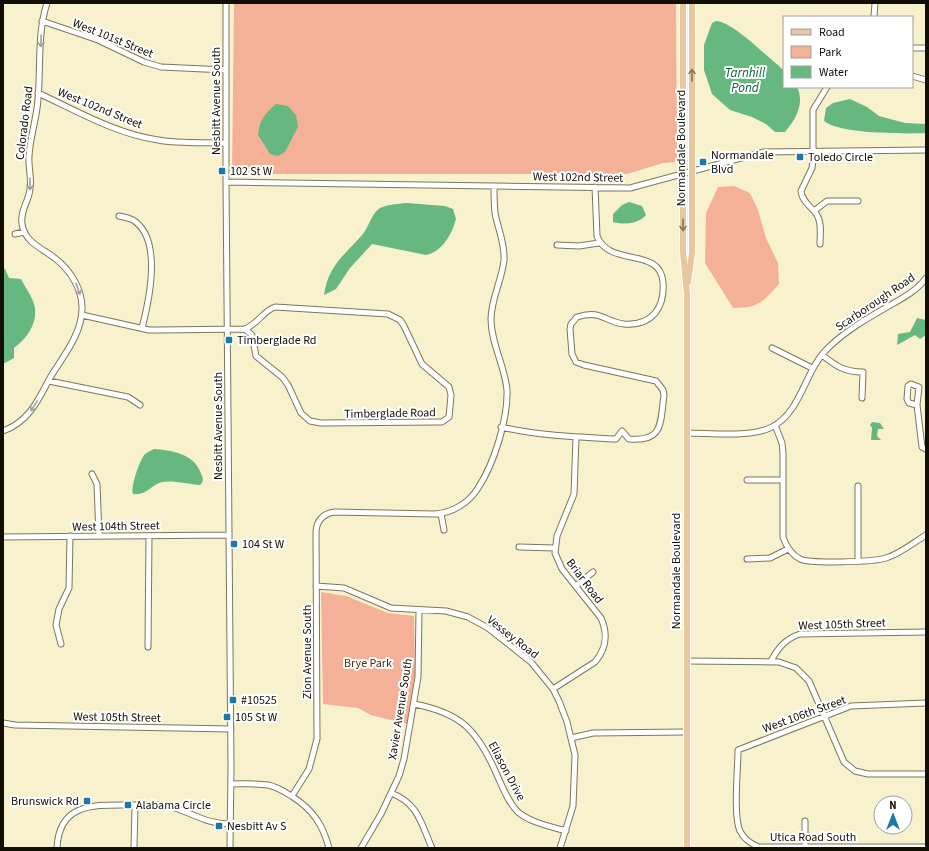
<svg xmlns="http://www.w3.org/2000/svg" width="929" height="851" font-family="'Source Sans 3',sans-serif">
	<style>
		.green { fill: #f4b197 }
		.water { fill: #67b781 }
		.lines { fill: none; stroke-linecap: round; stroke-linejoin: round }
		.minor-casing { stroke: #7d7758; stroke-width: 7 }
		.major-casing { stroke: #fff; stroke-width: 8 }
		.minor { stroke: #fff; stroke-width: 5 }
		.major { stroke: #e8c79f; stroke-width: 6 }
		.oneway { stroke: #a09f9b }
		.oneway2 { stroke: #877459 }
		.poi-dot { fill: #1c78a6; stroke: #fff; stroke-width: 1.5 }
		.labels { text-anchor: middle; stroke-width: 4; stroke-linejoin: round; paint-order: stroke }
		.street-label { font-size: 12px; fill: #110e04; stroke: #fff }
		.poi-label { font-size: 12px; fill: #110e04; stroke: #fff; text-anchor: start }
		.park-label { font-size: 12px; fill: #5b2610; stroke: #fff }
		.water-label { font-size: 13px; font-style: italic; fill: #0a6836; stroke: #fff }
	</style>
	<rect width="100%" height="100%" fill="#f8f1ce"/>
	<path class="green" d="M 234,3 L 676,3 L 677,162 L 663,163 L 627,174 L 232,174 Z
		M 734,186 L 750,193 L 758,210 L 766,238 L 778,263 L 779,284 C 762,303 758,308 733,308 L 705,263 L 706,213 L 718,187 Z
		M 321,592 L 346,596 L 388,613 L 414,616 L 415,675 L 407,724 L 371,715 L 358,708 L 323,704 Z"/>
	<path class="water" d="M 716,21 C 733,22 765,55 779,66 L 784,71 L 784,87 L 797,87 C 805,103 796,119 785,132 L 775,132 L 766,124 L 752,117 L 730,110 L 712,94 L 704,70 L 704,45 L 712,23 Z
		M 850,99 L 867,107 L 879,116 L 905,123 L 926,124 L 926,133 C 905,134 840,134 824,121 L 826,108 L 833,103 Z
		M 276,104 L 288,106 L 296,115 L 298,127 L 285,152 L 278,156 L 270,154 L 258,135 C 260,120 264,114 276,104 Z
		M 629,202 L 642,206 L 646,215 C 639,224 623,225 613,222 L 613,214 L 622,205 Z
		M 407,203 L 445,206 L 453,209 L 456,219 C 452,234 442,252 426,255 L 372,244 L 350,268 L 336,289 L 324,295 C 328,265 345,255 363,234 C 369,226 372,213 380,208 C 388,204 398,204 407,203 Z
		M 3,268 L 5,269 L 9,278 L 21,279 C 25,287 34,299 35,308 C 37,324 27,339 14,348 L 14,358 L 3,364 Z
		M 917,318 L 926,320 L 926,335 L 920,339 L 915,335 L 897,345 L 898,334 L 910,332 Z
		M 872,422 L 880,423 L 884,429 L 878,429 L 877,436 L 881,440 L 871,440 L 872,428 L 870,425 Z
		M 154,449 C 171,450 193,454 200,471 C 202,476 204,478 202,483 L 200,485 C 189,484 172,480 162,482 C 151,485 146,496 133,494 C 130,488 140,459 145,454 C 147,452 151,451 154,449 Z"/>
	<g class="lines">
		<defs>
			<path id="minor" d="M 226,3 L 226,182 L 231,767 L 230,848
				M 874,17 L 875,3
				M 42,21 L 98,40 L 144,62 L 161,67 L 226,70
				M 912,48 L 926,48
				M 912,76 L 926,80
				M 38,93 C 77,111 116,134 158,140 C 180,144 204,142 226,143
				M 226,182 L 630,188 L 764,152 L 926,150
				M 814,211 L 827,201 L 858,201
				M 119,216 C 124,217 129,218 133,220 C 163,239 149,301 142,328
				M 15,234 L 24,232
				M 820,244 C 820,235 822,223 817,215 C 812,207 802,202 801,191 L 812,168 L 813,160 L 813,110 L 827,87
				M 557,245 L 579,246 L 599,243
				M 82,315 L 149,330 L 159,330 L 245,329 C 258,324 263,311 275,307 L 388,314 L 400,320 L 404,326 L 422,364 L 449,387 L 451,395 L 449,417 L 442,422 L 437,422 L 321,423 L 310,421 L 301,413 L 288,385 L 282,377 L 256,356 L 252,335 L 245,329
				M 772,348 L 812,368
				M 822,355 C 836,366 844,372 863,372 L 862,398
				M 49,381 L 128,397 L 140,405
				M 917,405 L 909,403 L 907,399 L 908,386 L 911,384 L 919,387 L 917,405 L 922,447 L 926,449
				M 775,425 L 782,443 L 783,453 L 783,537 C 786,546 791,554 800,559 C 811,564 873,562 886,558 C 900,554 913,543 926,535
				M 501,427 C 540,436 577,437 616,439 L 622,431 L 629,439 C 664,442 660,423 664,395 L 663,390 L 656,381 L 584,365 L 576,362 L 572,354 L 570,329 L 571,324 L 577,317 C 601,309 605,322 624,324 C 652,326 665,308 663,282 C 660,246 609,268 597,236 L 595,187
				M 3,431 C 29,422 39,399 51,376 C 61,360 75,342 80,323 C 88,294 71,267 46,252 C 35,245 24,238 22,224 C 20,210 29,201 30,189 C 32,178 28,167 29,156 C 30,136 37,118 38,99 C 41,67 37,34 47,3
				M 687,433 C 711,433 751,438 772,427 C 802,411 804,372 827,349 C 845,331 866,319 887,307 C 901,299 917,291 926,278
				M 92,474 L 97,484 L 99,536
				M 747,480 L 783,480
				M 858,486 L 858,561
				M 441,514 L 444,530
				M 3,537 L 229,535
				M 519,547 L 555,548
				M 747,559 L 770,558 L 788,549
				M 316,586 L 344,588 L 391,608 L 446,611 L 468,617 L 488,628 L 531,662 L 553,689 L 559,701 L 567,722 L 575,755 L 573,806 L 560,848
				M 576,586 L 593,572
				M 61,644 L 56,625 L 59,609 L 69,588 L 70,536
				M 148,647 L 149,536
				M 687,661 L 779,662 L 796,668 L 809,681 L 844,762 L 855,771 L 868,774 L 926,774
				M 771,661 C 778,648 785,639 800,634 L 926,632
				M 553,689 L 595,662 C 607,648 608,634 601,618 L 562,569 L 555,553 L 557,536 L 574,494 L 576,437
				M 926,703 L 851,706 L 738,750 C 738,769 733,816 740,831 C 744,839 751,844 759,847 L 926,847
				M 414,704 C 462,713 478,731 497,775 C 503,788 508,802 518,812 C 531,823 550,826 566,831
				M 3,723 L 15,725 L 231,729
				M 571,738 L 593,733 L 686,732
				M 231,784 C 244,784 256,783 268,785 C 278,787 285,792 293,797 C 313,810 323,825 329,848
				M 391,793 C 418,803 421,823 432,848
				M 292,796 L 309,769 L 317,739 L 316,531 C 317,520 323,514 334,512 L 435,514 C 452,513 469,503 478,488 C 494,464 508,419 507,390 C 505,366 491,344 491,319 C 491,299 502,280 504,260 C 505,243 498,229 495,213 C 494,204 494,195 494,186
				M 805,821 L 805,847
				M 57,848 C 59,802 95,805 130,805 C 143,805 159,803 172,807 C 194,814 207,824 231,824
				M 134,848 L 135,805
				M 361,848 L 381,814 L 399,776 L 404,759 L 418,677 L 419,611"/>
			<path id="major" d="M 683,3 L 683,252 L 687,294 L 687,848
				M 688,282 L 692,253 L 692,3"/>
		</defs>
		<use href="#minor" class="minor-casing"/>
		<use href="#major" class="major-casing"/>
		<use href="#minor" class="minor"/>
		<use href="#major" class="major"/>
	</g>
	<defs><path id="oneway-shaft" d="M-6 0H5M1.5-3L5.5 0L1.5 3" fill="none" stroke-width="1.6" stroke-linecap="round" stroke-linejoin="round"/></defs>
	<g class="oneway">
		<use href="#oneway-shaft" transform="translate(41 41) rotate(92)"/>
		<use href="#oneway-shaft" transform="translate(30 184) rotate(90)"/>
		<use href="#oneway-shaft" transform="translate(78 289) rotate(70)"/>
		<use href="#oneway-shaft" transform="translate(34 406) rotate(122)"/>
	</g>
	<g class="oneway2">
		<use href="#oneway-shaft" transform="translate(692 75) rotate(-90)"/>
		<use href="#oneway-shaft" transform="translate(683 225) rotate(90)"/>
	</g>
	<g class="poi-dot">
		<rect x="796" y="153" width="8" height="8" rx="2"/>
		<rect x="699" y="158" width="8" height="8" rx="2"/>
		<rect x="218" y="167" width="8" height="8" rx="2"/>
		<rect x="225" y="336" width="8" height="8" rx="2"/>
		<rect x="230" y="540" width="8" height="8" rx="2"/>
		<rect x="229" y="696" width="8" height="8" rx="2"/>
		<rect x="223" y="713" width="8" height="8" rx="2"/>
		<rect x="83" y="797" width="8" height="8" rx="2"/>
		<rect x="124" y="801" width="8" height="8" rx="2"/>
		<rect x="215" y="822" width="8" height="8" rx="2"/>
	</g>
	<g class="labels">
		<g class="street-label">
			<text transform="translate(113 38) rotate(22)" y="4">West 101st Street</text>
			<text transform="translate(216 101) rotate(-90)" y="4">Nesbitt Avenue South</text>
			<text transform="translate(100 108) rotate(22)" y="4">West 102nd Street</text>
			<text transform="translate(24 123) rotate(-83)" y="4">Colorado Road</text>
			<text transform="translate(681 148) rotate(-90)" y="4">Normandale Boulevard</text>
			<text transform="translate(578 177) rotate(1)" y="4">West 102nd Street</text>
			<text transform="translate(875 302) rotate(-34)" y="4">Scarborough Road</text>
			<text transform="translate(390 413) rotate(-1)" y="4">Timberglade Road</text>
			<text transform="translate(218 426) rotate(-90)" y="4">Nesbitt Avenue South</text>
			<text transform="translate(116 526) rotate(-1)" y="4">West 104th Street</text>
			<text transform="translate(676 571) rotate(-90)" y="4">Normandale Boulevard</text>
			<text transform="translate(585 581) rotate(53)" y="4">Briar Road</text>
			<text transform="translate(842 624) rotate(-2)" y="4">West 105th Street</text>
			<text transform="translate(513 637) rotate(38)" y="4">Vessey Road</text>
			<text transform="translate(307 652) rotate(-90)" y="4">Zion Avenue South</text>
			<text transform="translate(400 709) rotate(-81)" y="4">Xavier Avenue South</text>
			<text transform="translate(804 714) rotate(-20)" y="4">West 106th Street</text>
			<text transform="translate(117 717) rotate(1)" y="4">West 105th Street</text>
			<text transform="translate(507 771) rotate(62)" y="4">Eliason Drive</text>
			<text x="813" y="841">Utica Road South</text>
		</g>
		<g class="poi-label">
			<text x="711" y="159">Normandale<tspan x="711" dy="14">Blvd</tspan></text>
			<text x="808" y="161">Toledo Circle</text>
			<text x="230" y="175">102 St W</text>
			<text x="237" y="344">Timberglade Rd</text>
			<text x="242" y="548">104 St W</text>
			<text x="241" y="704">#10525</text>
			<text x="235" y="721">105 St W</text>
			<text x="79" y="805" text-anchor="end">Brunswick Rd</text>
			<text x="136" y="809">Alabama Circle</text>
			<text x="227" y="830">Nesbitt Av S</text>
		</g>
		<g class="park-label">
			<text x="368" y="667">Brye Park</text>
		</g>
		<g class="water-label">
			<text x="745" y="77">Tarnhill<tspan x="745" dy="15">Pond</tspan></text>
		</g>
	</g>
	<rect width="929" height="851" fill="none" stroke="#110e04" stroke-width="8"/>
	<rect x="783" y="16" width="130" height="72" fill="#ffffff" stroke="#a09f9b"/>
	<rect x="791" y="29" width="20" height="6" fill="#e8c79f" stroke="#a09f9b"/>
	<text x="819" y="36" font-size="12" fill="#110e04">Road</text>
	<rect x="791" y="46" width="20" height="12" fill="#f4b197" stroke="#a09f9b"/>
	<text x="819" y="56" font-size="12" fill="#110e04">Park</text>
	<rect x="791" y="66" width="20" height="12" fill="#67b781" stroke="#a09f9b"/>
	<text x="819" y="76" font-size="12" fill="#110e04">Water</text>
	<g transform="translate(893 815)"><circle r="19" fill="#ffffff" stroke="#a09f9b"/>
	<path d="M0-3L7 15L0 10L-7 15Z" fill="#1c78a6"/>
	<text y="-6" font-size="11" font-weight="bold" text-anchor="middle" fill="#110e04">N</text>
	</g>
</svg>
